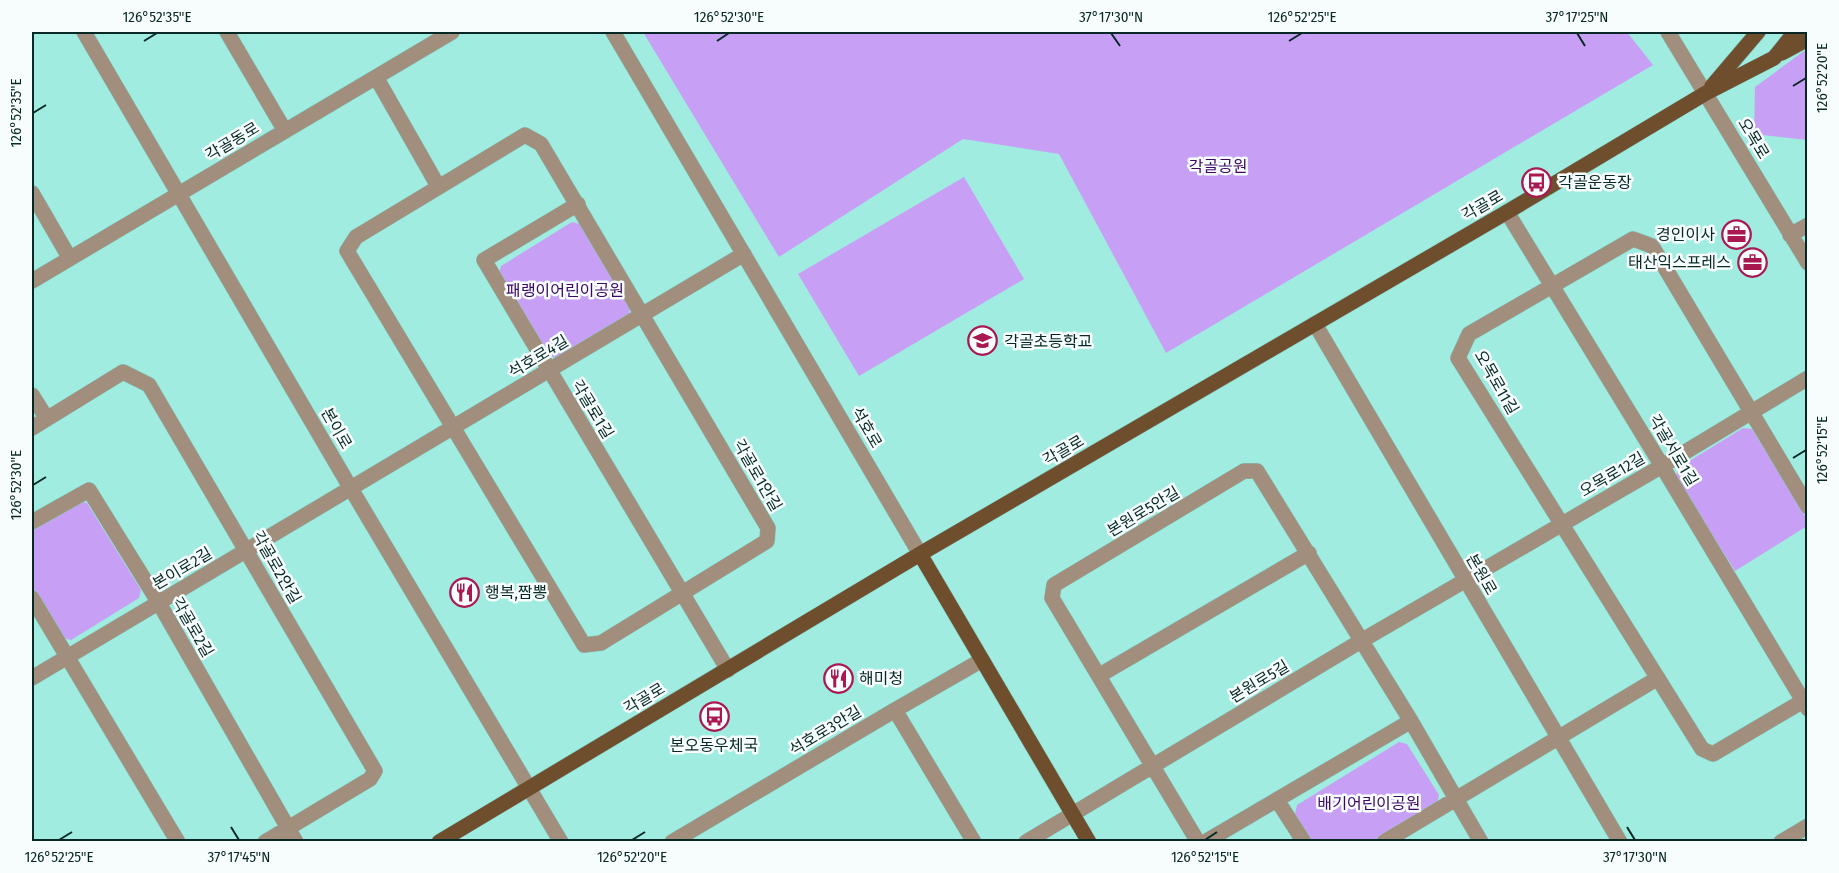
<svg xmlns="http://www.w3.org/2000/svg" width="1839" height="873" font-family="'Fira Sans Condensed','Noto Sans KR',sans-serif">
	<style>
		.green { fill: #c7a0f6 }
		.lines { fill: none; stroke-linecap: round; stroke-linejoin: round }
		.minor-casing { stroke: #85c9bf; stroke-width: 16 }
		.major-casing { stroke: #85c9bf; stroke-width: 16 }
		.minor { stroke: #a18e7c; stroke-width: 15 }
		.major { stroke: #6f4e2d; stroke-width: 15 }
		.ticks { fill: none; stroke: #082825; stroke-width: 2 }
		.labels { text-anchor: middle; stroke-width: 5; stroke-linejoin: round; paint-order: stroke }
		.street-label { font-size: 16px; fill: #082825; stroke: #f6fdfc }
		.park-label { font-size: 16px; fill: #3e0665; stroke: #f6fdfc }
		.poi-label { font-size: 16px; fill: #082825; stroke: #f6fdfc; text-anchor: start }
		.neatline { fill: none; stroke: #082825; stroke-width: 2 }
		.ticks-label { font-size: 15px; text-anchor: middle; fill: #082825 }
	</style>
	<rect width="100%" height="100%" fill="#a0ece1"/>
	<path class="green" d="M 643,32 L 1627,32 L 1653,65 L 1166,353 L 1059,154 L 963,139 L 779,257 Z
		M 1807,50 L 1807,140 L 1754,134 L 1755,87 L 1804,51 Z
		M 964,177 L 1024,279 L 859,376 L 798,274 Z
		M 572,222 L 580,224 L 631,305 L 629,314 L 558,358 L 549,356 L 499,274 L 501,266 Z
		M 1743,428 L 1752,429 L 1807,519 L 1807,526 L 1735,571 L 1676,477 L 1678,468 Z
		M 78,501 L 87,503 L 141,590 L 139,598 L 71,640 L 63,638 L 32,588 L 32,530 Z
		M 1399,742 L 1407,744 L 1439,795 L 1437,804 L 1376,841 L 1312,841 L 1295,814 L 1297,805 Z"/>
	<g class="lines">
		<defs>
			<path id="minor" d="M 84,32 L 350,487 L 561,842
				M 227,32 L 285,131
				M 613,32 L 920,554
				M 1668,32 L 1808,263
				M 376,77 L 438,186
				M 525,135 L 541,144 L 768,528 L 767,541 L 601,643 L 584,645 L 347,251 L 356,237 Z
				M 32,193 L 69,257
				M 578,204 L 484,260 L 728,670
				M 1507,212 L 1662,466 L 1808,709
				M 1790,235 L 1808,225
				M 32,281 L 452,32
				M 1315,324 L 1620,842
				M 32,395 L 47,419
				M 32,428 L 123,372 L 149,385 L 375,771 L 370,779 L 265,842
				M 1808,507 L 1652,246 L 1633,239 L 1469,334 L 1458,358 L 1702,749 L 1713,754 L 1808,698
				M 32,522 L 89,490 L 159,603 L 296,842
				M 32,598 L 178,842
				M 1100,675 L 1309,553
				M 32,678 L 744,254
				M 895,710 L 982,660
				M 1277,800 L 1304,842
				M 672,842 L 895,710 L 974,842
				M 1026,842 L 1361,641 L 1662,466 L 1808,378
				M 1198,842 L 1052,598 L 1054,585 L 1244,471 L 1257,471 L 1411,721 L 1481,842
				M 1205,842 L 1411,721
				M 1384,842 L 1658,678
				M 1781,842 L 1808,826"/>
			<path id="major" d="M 1782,53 L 1808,39
				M 1712,86 L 1758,32
				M 920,554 L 1089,842
				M 439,842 L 920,554 L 1507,212 L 1706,93 L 1774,58 L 1795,32"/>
		</defs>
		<use href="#minor" class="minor-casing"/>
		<use href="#major" class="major-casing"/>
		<use href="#minor" class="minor"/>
		<use href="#major" class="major"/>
	</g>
	<path class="ticks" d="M 1111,33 L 1120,46M 1577,33 L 1585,46M 144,41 L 157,33M 717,41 L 729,33M 1289,41 L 1302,33M 1793,86 L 1806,78M 33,113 L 46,105M 1793,458 L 1806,450M 33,485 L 46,477M 231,827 L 239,840M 1627,827 L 1635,840M 59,840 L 72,832M 632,840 L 645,832M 1205,840 L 1217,832"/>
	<defs>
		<symbol id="bus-ring" viewBox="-11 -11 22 22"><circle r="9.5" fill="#f6fdfc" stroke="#aa1852" stroke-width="1.5"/><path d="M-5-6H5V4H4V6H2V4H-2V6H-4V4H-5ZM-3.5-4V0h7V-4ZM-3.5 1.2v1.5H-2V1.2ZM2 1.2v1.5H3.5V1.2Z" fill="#aa1852"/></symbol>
		<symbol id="office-ring" viewBox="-11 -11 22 22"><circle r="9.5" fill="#f6fdfc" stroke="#aa1852" stroke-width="1.5"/><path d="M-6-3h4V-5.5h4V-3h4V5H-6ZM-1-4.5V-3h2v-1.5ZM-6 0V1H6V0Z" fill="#aa1852"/></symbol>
		<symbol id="school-ring" viewBox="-11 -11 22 22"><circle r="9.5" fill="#f6fdfc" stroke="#aa1852" stroke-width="1.5"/><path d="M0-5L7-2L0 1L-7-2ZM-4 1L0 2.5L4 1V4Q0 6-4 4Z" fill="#aa1852"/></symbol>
		<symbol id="restaurant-ring" viewBox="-11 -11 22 22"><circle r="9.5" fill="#f6fdfc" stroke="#aa1852" stroke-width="1.5"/><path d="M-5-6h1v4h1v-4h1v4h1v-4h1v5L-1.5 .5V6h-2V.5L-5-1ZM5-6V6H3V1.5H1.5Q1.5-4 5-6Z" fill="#aa1852"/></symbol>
	</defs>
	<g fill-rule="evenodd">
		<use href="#bus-ring" x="1520" y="166" width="33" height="33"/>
		<use href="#office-ring" x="1720" y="218" width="33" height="33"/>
		<use href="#office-ring" x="1736" y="246" width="33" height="33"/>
		<use href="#school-ring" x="966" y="324" width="33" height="33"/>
		<use href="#restaurant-ring" x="448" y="576" width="33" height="33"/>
		<use href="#restaurant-ring" x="822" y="662" width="33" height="33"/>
		<use href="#bus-ring" x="698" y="700" width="33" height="33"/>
	</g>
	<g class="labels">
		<g class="street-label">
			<text transform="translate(1754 138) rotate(59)" y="6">오목로</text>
			<text transform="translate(232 141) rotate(-31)" y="6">각골동로</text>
			<text transform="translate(1482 205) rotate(-30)" y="6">각골로</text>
			<text transform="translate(538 356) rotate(-31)" y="6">석호로4길</text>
			<text transform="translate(1497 382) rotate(60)" y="6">오목로11길</text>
			<text transform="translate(593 409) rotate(59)" y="6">각골로1길</text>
			<text transform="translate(867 427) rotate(60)" y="6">석호로</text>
			<text transform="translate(337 428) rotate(60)" y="6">본이로</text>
			<text transform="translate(1063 450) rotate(-30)" y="6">각골로</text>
			<text transform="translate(1674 450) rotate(59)" y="6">각골서로1길</text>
			<text transform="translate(1612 474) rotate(-30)" y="6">오목로12길</text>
			<text transform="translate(758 475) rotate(60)" y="6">각골로1안길</text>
			<text transform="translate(1143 511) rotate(-31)" y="6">본원로5안길</text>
			<text transform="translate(277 567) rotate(60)" y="6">각골로2안길</text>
			<text transform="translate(182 568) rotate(-31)" y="6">본이로2길</text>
			<text transform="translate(1482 574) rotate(60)" y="6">본원로</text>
			<text transform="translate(193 627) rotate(60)" y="6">각골로2길</text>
			<text transform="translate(1259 681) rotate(-31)" y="6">본원로5길</text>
			<text transform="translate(644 698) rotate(-31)" y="6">각골로</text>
			<text transform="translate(825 730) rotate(-31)" y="6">석호로3안길</text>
		</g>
		<g class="park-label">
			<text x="1218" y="172">각골공원</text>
			<text x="565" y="296">패랭이어린이공원</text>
			<text x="1369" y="809">배기어린이공원</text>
		</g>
		<g class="poi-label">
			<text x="1558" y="188">각골운동장</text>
			<text x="1715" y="240" text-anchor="end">경인이사</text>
			<text x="1731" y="268" text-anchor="end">태산익스프레스</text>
			<text x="1004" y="347">각골초등학교</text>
			<text x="485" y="598">행복,짬뽕</text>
			<text x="859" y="684">해미청</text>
			<text x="714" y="751" text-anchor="middle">본오동우체국</text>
		</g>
	</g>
	<rect width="1839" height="873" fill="none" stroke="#f6fdfc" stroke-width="66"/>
	<rect x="33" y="33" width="1773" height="807" class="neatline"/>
	<g class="ticks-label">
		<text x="157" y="22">126°52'35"E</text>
		<text x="729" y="22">126°52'30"E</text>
		<text x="1111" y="22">37°17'30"N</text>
		<text x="1302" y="22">126°52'25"E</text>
		<text x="1577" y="22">37°17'25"N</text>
		<text transform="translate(1822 78) rotate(-90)" y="5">126°52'20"E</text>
		<text transform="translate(16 113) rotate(-90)" y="5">126°52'35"E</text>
		<text transform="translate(1822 450) rotate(-90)" y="5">126°52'15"E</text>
		<text transform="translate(16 485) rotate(-90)" y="5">126°52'30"E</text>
		<text x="59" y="862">126°52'25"E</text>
		<text x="239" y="862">37°17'45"N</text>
		<text x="632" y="862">126°52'20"E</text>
		<text x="1205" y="862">126°52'15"E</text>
		<text x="1635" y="862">37°17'30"N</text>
	</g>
</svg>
